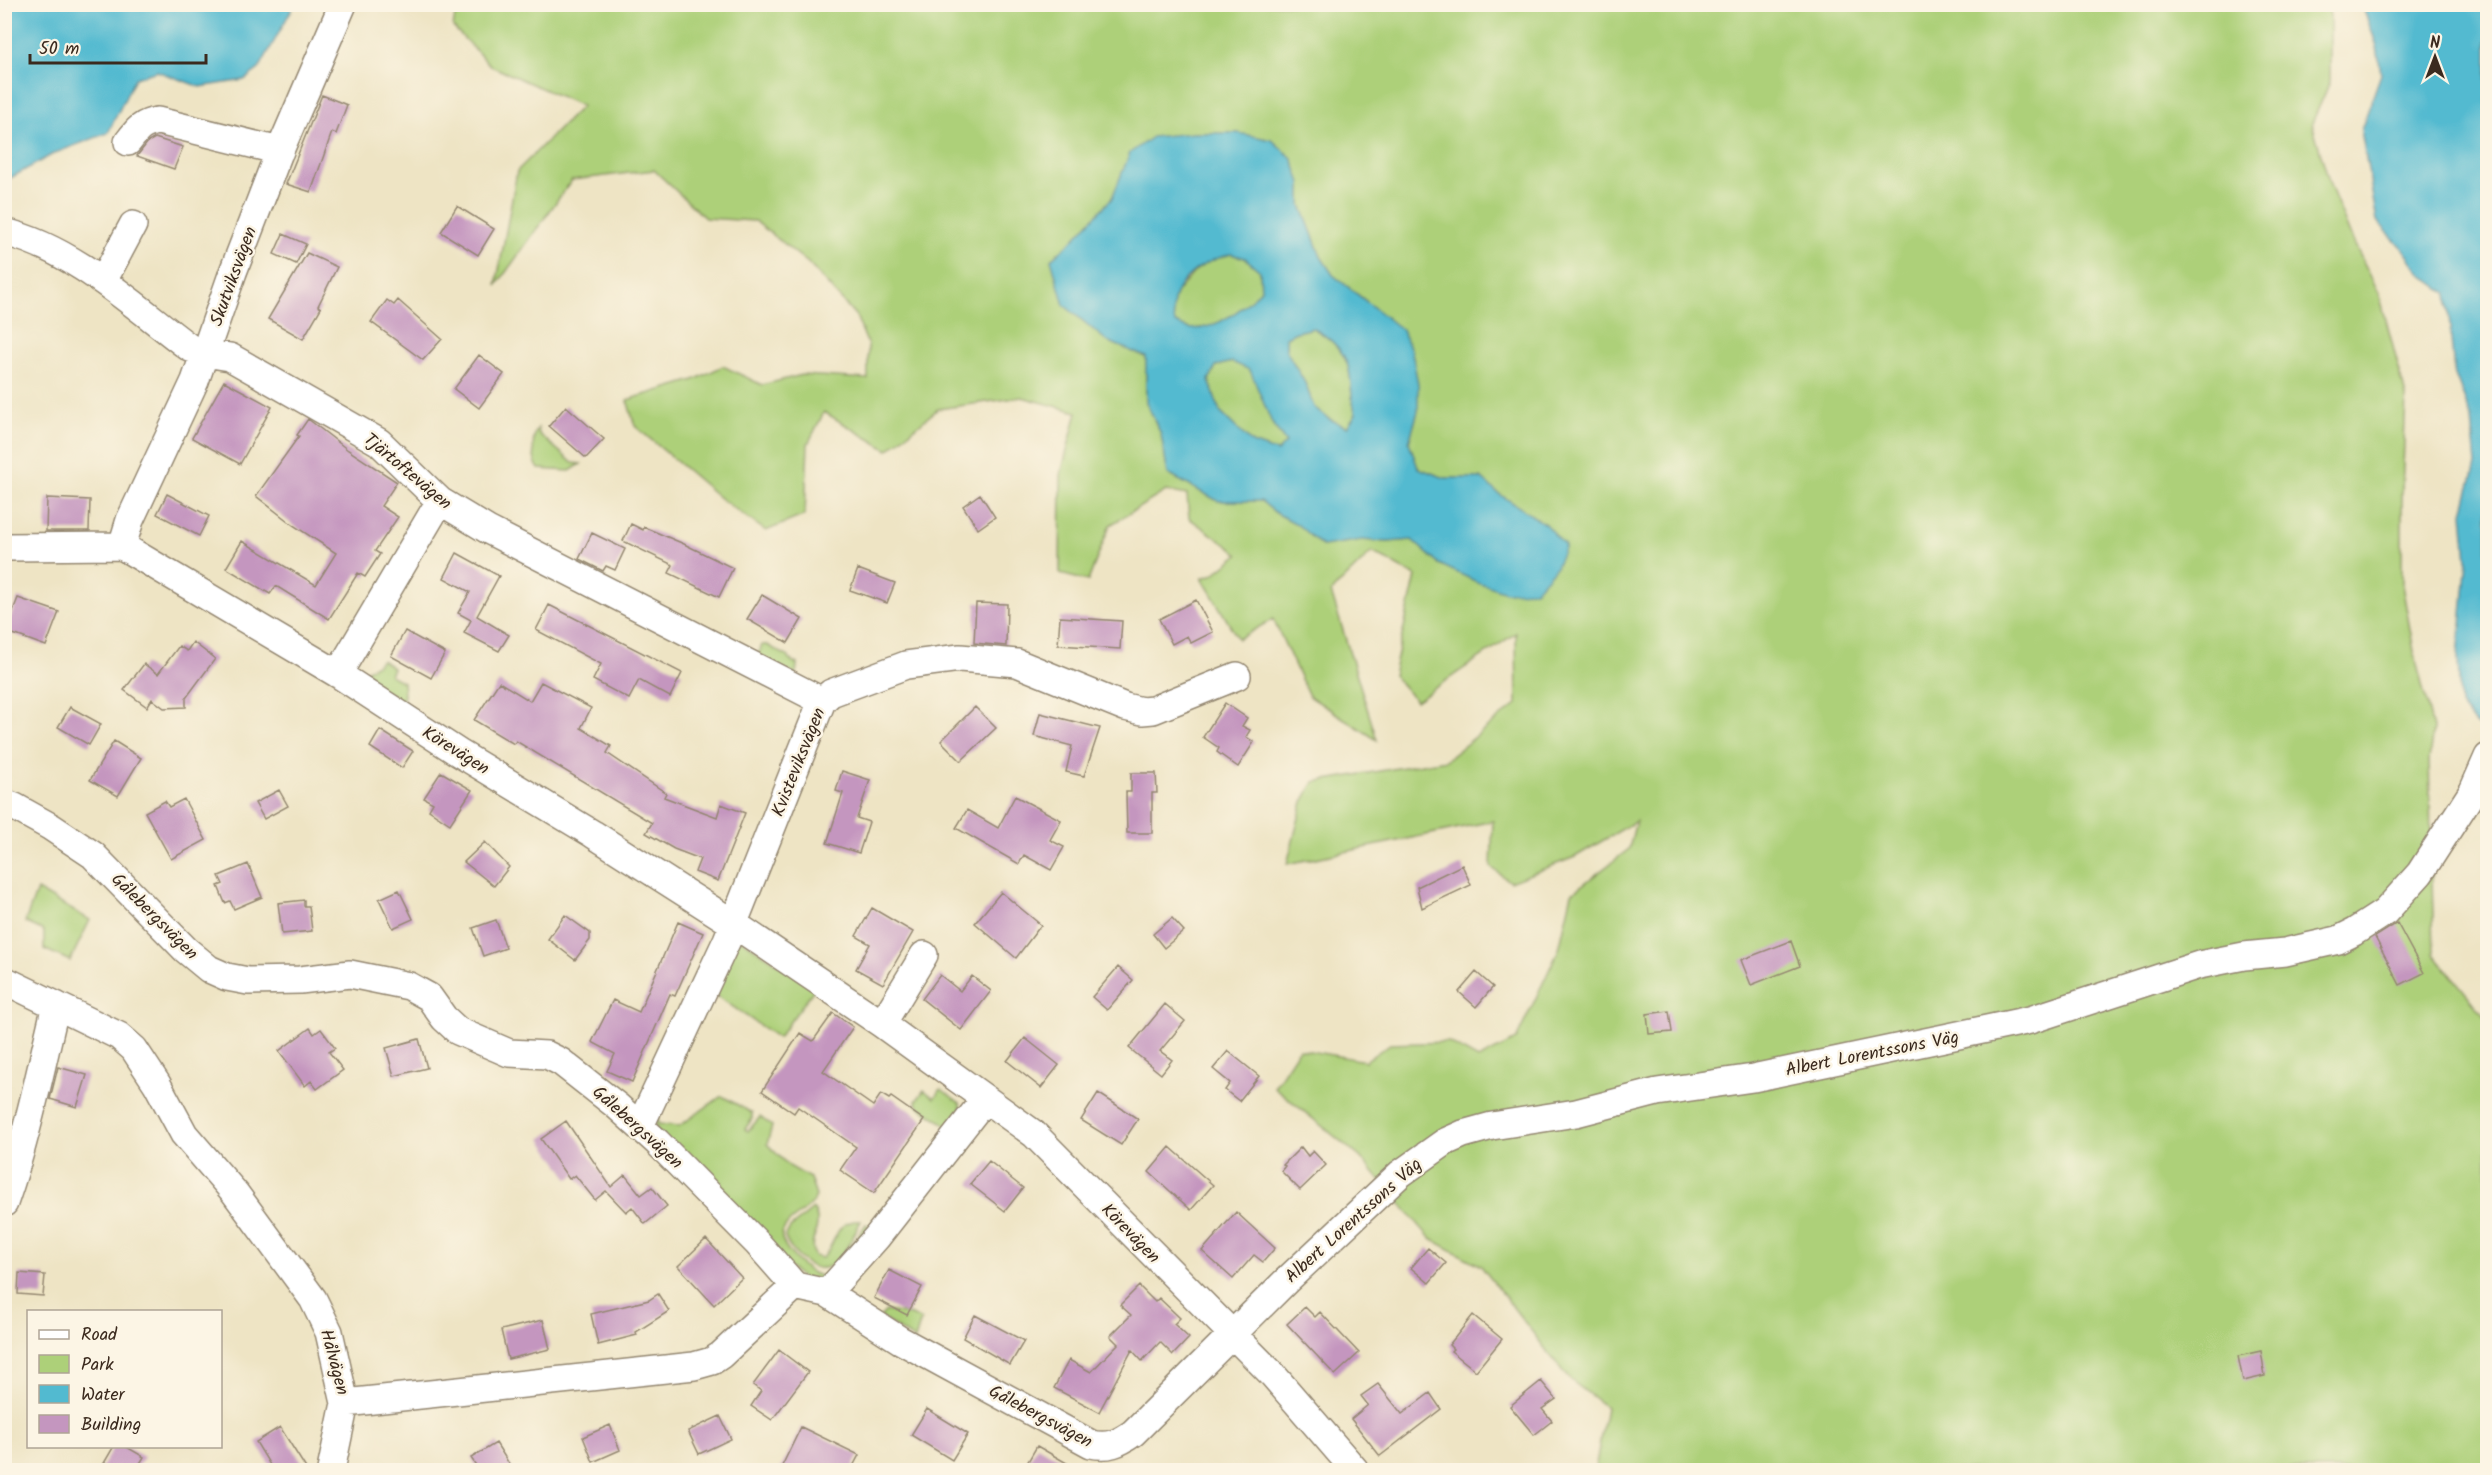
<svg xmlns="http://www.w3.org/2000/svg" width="2492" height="1475" font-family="Kalam,sans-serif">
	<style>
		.green { fill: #add079; stroke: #747d4c; stroke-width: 1.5; fill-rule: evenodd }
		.water { fill: #52bad0; stroke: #467277; stroke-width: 1.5; fill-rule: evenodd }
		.building { fill: #c496bf }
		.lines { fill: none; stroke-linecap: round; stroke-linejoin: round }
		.minor-casing { stroke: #948771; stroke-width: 30 }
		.minor { stroke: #fff; stroke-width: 27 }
		.labels { text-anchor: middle; stroke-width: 5; stroke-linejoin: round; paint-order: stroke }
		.street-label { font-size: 18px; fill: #3b2a1e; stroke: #fcf5e5 }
	</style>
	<rect width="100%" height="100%" fill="#fcf5e5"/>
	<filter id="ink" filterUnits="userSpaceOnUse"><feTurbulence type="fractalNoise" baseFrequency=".0167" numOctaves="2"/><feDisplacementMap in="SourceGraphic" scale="12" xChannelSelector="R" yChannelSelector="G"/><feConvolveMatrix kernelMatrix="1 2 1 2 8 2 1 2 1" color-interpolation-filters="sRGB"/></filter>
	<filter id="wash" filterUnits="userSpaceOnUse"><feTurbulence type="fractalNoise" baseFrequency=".008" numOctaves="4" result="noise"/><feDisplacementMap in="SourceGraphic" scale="24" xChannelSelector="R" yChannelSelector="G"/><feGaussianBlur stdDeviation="1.35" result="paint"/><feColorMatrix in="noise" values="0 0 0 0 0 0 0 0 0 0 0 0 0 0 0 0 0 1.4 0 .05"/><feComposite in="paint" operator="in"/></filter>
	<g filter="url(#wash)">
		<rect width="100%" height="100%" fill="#eee4c4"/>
		<path class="green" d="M 457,4 L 2327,5 L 2330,15 L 2330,82 L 2312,123 L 2330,185 L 2352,239 L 2379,293 L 2406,396 L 2402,491 L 2402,585 L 2415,657 L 2433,728 L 2429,760 L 2434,954 L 2487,1019 L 2487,1470 L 1595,1470 L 1606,1407 L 1568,1378 L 1481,1266 L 1431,1239 L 1360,1157 L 1274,1087 L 1299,1049 L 1365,1061 L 1390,1044 L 1448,1042 L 1478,1059 L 1516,1040 L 1559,949 L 1572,893 L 1629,849 L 1636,821 L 1575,857 L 1510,882 L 1491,867 L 1493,821 L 1287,864 L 1303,802 L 1314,782 L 1446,760 L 1517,704 L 1516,633 L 1416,701 L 1393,675 L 1416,576 L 1372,552 L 1331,592 L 1377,740 L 1309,696 L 1273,619 L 1238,639 L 1202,578 L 1214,574 L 1239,554 L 1189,518 L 1187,495 L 1166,491 L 1110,525 L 1088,581 L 1060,574 L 1061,474 L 1077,412 L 1022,397 L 938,409 L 888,450 L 824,412 L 808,444 L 805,515 L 766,531 L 721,499 L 635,426 L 627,400 L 694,380 L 723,366 L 762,385 L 802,375 L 868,379 L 868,345 L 856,316 L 808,263 L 755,221 L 705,218 L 654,170 L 572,180 L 496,286 L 517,171 L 582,106 L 491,66 L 453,27 ZM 1193,133 L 1238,133 L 1301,183 L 1301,205 L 1321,257 L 1333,275 L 1366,301 L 1418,411 L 1409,442 L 1418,468 L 1445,478 L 1481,478 L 1499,494 L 1545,524 L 1439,564 L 1412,540 L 1387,542 L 1362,540 L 1322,546 L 1297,524 L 1276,513 L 1261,501 L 1218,501 L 1168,474 L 1161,434 L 1146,402 L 1146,357 L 1107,341 L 1051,259 L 1071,242 L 1112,198 Z
			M 1231,254 L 1245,258 L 1260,271 L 1261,290 C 1245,307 1218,329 1193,329 C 1187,329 1180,325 1175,323 L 1172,308 L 1174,296 L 1195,271 L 1211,260 Z
			M 1313,328 C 1331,338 1348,354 1350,376 C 1352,390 1351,400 1356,414 L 1347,427 L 1329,419 L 1314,407 L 1305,383 L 1286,350 L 1286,337 L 1296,332 Z
			M 1232,362 L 1250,369 L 1272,423 L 1286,443 L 1277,452 L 1252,443 L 1220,412 L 1209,380 L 1216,366 Z
			M 538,428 L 539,434 L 573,463 L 581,464 L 570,471 L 539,469 C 532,460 531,437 538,428 Z
			M 762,645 L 767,645 L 789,657 L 788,659 L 797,664 L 796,675 L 756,660 Z
			M 382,660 L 393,668 L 390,675 L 403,682 L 404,696 L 400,704 L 357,678 Z
			M 37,890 L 90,920 L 70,961 L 44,949 L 44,931 L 25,922 Z
			M 739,938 L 815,988 L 778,1038 L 713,993 Z
			M 701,1011 L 657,1107 L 658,1124 L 679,1126 L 722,1096 L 752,1113 L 752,1119 L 745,1129 L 748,1131 L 760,1117 L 772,1126 L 767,1144 L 789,1166 L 810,1178 L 816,1196 C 811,1212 787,1217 782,1233 C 779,1246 807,1273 820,1276 C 825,1277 833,1274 837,1271 C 847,1265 845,1256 850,1248 C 855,1240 861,1232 866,1224 L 873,1229 L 838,1274 L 821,1281 L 805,1280 L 778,1258 L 656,1129 L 653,1119 L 655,1107 Z
			M 941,1089 L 960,1103 L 961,1110 L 948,1126 L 918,1106 L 916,1101 L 924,1090 L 934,1098 Z
			M 813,1209 C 825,1226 807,1238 814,1256 L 822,1258 C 838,1243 833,1219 861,1221 C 850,1241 835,1283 806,1263 C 797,1257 788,1247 785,1237 L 790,1228 Z
			M 886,1311 L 912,1315 L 921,1320 L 915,1340 L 880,1317 Z"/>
		<path class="water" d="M 5,4 L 294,4 L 294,5 L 259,69 L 244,80 L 200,87 L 157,71 L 135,78 L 108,133 L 55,153 L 5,181 Z
			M 2362,5 L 2487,5 L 2487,733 L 2475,724 L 2460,705 L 2458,657 L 2467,560 L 2463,512 L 2476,465 L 2472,419 L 2454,372 L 2447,293 L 2422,275 L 2404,250 L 2377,221 L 2361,130 L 2381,74 L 2377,46 Z
			M 1193,133 L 1238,133 L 1272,140 L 1292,158 L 1301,183 L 1301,205 L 1321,257 L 1333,275 L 1402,330 L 1412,352 L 1418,384 L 1418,411 L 1409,442 L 1418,468 L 1445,478 L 1481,478 L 1499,494 L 1545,524 L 1565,546 L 1556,567 L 1535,591 L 1506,592 L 1477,582 L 1439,564 L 1412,540 L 1387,542 L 1362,540 L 1322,546 L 1297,524 L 1276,513 L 1261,501 L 1218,501 L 1168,474 L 1161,434 L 1146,402 L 1146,357 L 1107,341 L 1064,305 L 1051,259 L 1071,242 L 1112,198 L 1130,153 L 1152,137 ZM 1231,254 L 1245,258 L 1260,271 L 1261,290 C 1245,307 1218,329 1193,329 C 1187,329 1180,325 1175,323 C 1165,285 1198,263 1231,254 ZM 1313,328 C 1331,338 1348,354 1350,376 C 1352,390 1351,400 1356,414 L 1347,427 L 1329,419 L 1314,407 L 1305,383 L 1286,350 L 1286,337 L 1296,332 ZM 1232,362 L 1250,370 L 1272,423 L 1286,443 L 1277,452 L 1252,443 L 1220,412 L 1209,380 L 1216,366 Z"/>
		<g id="blocks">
			<path class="building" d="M 322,95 L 347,105 L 336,134 L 332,132 L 311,192 L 286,184 Z
				M 155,138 L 183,147 L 174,169 L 137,156 L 148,142 Z
				M 457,206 L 494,229 L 478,255 L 441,232 Z
				M 283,234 L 306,244 L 296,264 L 274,254 Z
				M 307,253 L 337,267 L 318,306 L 321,308 L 303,339 L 268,319 Z
				M 387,300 L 394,305 L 398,300 L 442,339 L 423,360 L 371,322 Z
				M 479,355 L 504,374 L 479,408 L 454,389 Z
				M 224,381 L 272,407 L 240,464 L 192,438 Z
				M 566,406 L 604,439 L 586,458 L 549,426 Z
				M 308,419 L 348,450 L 397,482 L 381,506 L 398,517 L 375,551 L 380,554 L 365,577 L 358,573 L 329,619 L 276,586 L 270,594 L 226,568 L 242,541 L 316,585 L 336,553 L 293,525 L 256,496 L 299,436 L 297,435 Z
				M 167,494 L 209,516 L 199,536 L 157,514 Z
				M 980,494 L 995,517 L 978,529 L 963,506 Z
				M 47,498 L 90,500 L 89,531 L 46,531 Z
				M 631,524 L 643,530 L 644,527 L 684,544 L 733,568 L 719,597 L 669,573 L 673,565 L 623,541 Z
				M 592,533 L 625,549 L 615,570 L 606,566 L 603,571 L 579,559 Z
				M 457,553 L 499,576 L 477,616 L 509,635 L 499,651 L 464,633 L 471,620 L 458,613 L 470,592 L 444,578 Z
				M 858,569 L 895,583 L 887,603 L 850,590 Z
				M 762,595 L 802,619 L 788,643 L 747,619 Z
				M 18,598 L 59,612 L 46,646 L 5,631 Z
				M 1196,600 L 1213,632 L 1191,643 L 1187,636 L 1172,644 L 1159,619 Z
				M 976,603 L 1007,604 L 1006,646 L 974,643 Z
				M 549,605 L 682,673 L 670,697 L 639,680 L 629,699 L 593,680 L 601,664 L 536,630 Z
				M 1060,617 L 1122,621 L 1120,649 L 1058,645 Z
				M 405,631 L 445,653 L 431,678 L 391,656 Z
				M 193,642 L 215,659 L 186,698 L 186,707 L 164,708 L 152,699 L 147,707 L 124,690 L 144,664 L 158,674 L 179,646 L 187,651 Z
				M 499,682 L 530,701 L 541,682 L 591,708 L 581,728 L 611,746 L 607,753 L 666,793 L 664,797 L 717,817 L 721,804 L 745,813 L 718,881 L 695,872 L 700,859 L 674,849 L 646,833 L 652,823 L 516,741 L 514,744 L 474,720 Z
				M 1225,703 L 1247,718 L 1242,726 L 1250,730 L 1246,737 L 1254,742 L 1238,767 L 1217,752 L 1219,748 L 1203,737 Z
				M 70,707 L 101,724 L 89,745 L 58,727 Z
				M 975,707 L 996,728 L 961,761 L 941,741 Z
				M 1040,713 L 1100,728 L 1084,776 L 1066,772 L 1072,746 L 1034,736 Z
				M 380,730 L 413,751 L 402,768 L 370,747 Z
				M 114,741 L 141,758 L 118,796 L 90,780 Z
				M 842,771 L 870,780 L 857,818 L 869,822 L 859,853 L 827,843 L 843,793 L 836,791 Z
				M 441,772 L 472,790 L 450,824 L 429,810 L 433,803 L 424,798 Z
				M 1131,773 L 1156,773 L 1157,793 L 1152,793 L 1152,833 L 1127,833 L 1126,792 L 1131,792 Z
				M 279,790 L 288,806 L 264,819 L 255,803 Z
				M 1015,796 L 1061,820 L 1050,840 L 1064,847 L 1051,870 L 1024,855 L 1019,864 L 956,828 L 967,810 L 998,828 Z
				M 184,799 L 206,840 L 171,859 L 145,812 L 165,801 L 169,807 Z
				M 485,842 L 509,867 L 494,886 L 464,862 Z
				M 248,864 L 262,897 L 234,909 L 230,901 L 225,903 L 218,886 L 223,884 L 219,876 Z
				M 1462,865 L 1471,885 L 1422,908 L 1417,887 Z
				M 399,890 L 413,919 L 393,928 L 379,899 Z
				M 1001,892 L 1041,925 L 1016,958 L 975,923 Z
				M 304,900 L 304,906 L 309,906 L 312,931 L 282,934 L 278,903 Z
				M 872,908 L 913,932 L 883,984 L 856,969 L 870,944 L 856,936 Z
				M 565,915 L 590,933 L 590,940 L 575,960 L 548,939 Z
				M 1172,918 L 1184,931 L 1164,948 L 1153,934 Z
				M 496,920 L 506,948 L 483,956 L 473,928 Z
				M 678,922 L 703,933 L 675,996 L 670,994 L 632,1082 L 607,1071 L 615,1054 L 592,1042 L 613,1000 L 639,1012 Z
				M 2397,923 L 2424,973 L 2400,985 L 2375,937 Z
				M 1791,941 L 1800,966 L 1751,985 L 1741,960 Z
				M 1118,967 L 1133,980 L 1107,1010 L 1092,997 Z
				M 1476,972 L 1493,987 L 1476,1007 L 1459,992 Z
				M 940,975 L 960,991 L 972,976 L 991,991 L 961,1030 L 922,999 Z
				M 1165,1004 L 1185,1021 L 1160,1051 L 1172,1060 L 1161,1074 L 1129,1048 Z
				M 1669,1011 L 1672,1032 L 1649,1034 L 1647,1014 Z
				M 833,1013 L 853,1027 L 823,1071 L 873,1106 L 881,1094 L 889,1099 L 891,1097 L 924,1120 L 874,1193 L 840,1170 L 856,1147 L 798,1107 L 794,1113 L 762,1091 L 800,1033 L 813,1041 Z
				M 310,1028 L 314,1034 L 321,1029 L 335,1048 L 329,1052 L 343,1070 L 317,1089 L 311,1081 L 305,1086 L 279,1051 Z
				M 1025,1038 L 1059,1065 L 1041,1088 L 1007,1061 Z
				M 419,1039 L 427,1068 L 394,1076 L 386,1048 Z
				M 1228,1051 L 1259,1076 L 1239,1101 L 1225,1090 L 1230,1083 L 1213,1069 Z
				M 58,1067 L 87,1075 L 77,1107 L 50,1099 Z
				M 1098,1093 L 1138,1119 L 1121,1145 L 1081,1120 Z
				M 566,1121 L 611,1187 L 625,1175 L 641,1195 L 652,1187 L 667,1206 L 645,1224 L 632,1207 L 626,1212 L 606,1191 L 595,1200 L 575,1175 L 569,1179 L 541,1139 Z
				M 1170,1147 L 1213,1185 L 1191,1210 L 1149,1172 Z
				M 1301,1147 L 1308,1156 L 1313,1151 L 1326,1165 L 1300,1190 L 1281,1171 L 1285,1166 L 1283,1165 Z
				M 989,1161 L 1023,1188 L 1005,1211 L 970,1184 Z
				M 1236,1212 L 1275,1248 L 1263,1262 L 1254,1255 L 1233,1279 L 1202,1251 Z
				M 706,1239 L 742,1278 L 714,1305 L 678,1266 Z
				M 1428,1248 L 1446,1263 L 1429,1283 L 1411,1268 Z
				M 889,1270 L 922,1287 L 907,1315 L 874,1298 Z
				M 19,1273 L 45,1275 L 43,1296 L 18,1294 Z
				M 1139,1286 L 1155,1302 L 1159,1298 L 1180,1318 L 1174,1324 L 1189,1338 L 1173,1355 L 1160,1342 L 1142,1361 L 1132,1350 L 1099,1412 L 1054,1388 L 1069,1360 L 1091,1372 L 1118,1344 L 1110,1336 L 1131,1315 L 1120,1305 Z
				M 658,1294 L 669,1311 L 636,1332 L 637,1335 L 598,1345 L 591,1314 L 649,1300 Z
				M 1305,1307 L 1315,1317 L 1320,1312 L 1359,1353 L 1335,1375 L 1287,1324 Z
				M 975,1315 L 1024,1341 L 1010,1365 L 963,1338 Z
				M 1473,1315 L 1502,1339 L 1476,1371 L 1451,1351 L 1453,1349 L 1449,1345 Z
				M 543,1320 L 550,1349 L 508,1359 L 501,1330 Z
				M 779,1350 L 808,1372 L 772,1420 L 751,1406 L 761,1391 L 753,1385 Z
				M 2261,1351 L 2265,1376 L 2243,1381 L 2238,1356 Z
				M 1541,1381 L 1556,1399 L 1542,1409 L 1552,1421 L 1534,1435 L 1510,1406 Z
				M 1378,1384 L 1402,1414 L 1430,1393 L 1441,1409 L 1380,1456 L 1351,1419 L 1368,1405 L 1361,1396 Z
				M 927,1409 L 968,1434 L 952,1460 L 911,1435 Z
				M 720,1416 L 731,1439 L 699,1454 L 688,1431 Z
				M 610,1425 L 620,1450 L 593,1462 L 583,1437 Z
				M 280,1427 L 307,1470 L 273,1470 L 256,1442 Z
				M 801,1427 L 859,1455 L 851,1470 L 780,1470 Z
				M 496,1443 L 513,1470 L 479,1470 L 471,1458 Z
				M 114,1446 L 125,1446 L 144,1457 L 136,1470 L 100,1470 Z
				M 1037,1446 L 1079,1470 L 1023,1470 Z"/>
		</g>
	</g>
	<g filter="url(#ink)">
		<use href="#blocks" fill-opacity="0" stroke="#948771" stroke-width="1.5"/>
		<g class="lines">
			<defs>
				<path id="minor" d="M 128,142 C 137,130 142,123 158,121 L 280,151
					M 4,232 C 73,248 135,307 190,348 L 205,353 L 230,357 L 379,442 L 440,501 L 488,530 L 822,701
					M 103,281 L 133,225
					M 122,546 L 130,520 L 195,381 L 233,272 L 278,155 L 343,4
					M 7,547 L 122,546 L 338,674 L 459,753 L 593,834 L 734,924 L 882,1024 L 1034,1134 L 1273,1375 L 1355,1470
					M 338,674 L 440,501
					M 4,803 L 15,807 L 51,827 L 93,855 L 186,950 L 209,969 L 227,977 L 248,981 L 300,980 L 350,974 L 409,986 L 429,997 L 444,1018 L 458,1031 L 509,1053 L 547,1055 L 561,1062 L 617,1106 L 657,1142 L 758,1244 L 795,1286 L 827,1293 L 900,1340 L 1091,1444 C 1108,1448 1119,1443 1133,1433 L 1286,1281 L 1400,1174 L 1445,1142 L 1463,1134 L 1492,1126 L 1576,1113 L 1657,1092 L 1753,1078 L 2030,1020 L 2199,965 L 2244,956 L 2285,952 L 2338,940 L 2354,932 L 2385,912 L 2420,873 L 2473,791 L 2488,757
					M 4,980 L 119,1036 L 134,1049 L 157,1084 L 184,1134 L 235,1193 L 313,1299 L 329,1332 L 345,1403 L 694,1366 L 712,1361 L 721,1355 L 795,1286
					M 882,1024 L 924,955
					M 640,1126 L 727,940 L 822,701 L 831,693 L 906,665 L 960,658 L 1017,663 L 1125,707 L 1142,711 L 1153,710 L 1237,676
					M 4,1203 C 27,1138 40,1071 56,1005
					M 827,1293 L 877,1237 L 985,1099
					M 331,1470 L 345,1403"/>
			</defs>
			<use href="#minor" class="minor-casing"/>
			<use href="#minor" class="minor"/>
		</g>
	</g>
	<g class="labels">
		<g class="street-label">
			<text transform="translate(233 276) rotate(-70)" y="6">Skutviksvägen</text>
			<text transform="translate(408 471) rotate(40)" y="6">Tjärtoftevägen</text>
			<text transform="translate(456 750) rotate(32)" y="6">Körevägen</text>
			<text transform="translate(798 762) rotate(-68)" y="6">Kvisteviksvägen</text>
			<text transform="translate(155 916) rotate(45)" y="6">Gålebergsvägen</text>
			<text transform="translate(1872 1053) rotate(-11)" y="6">Albert Lorentssons Väg</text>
			<text transform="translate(638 1127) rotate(42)" y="6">Gålebergsvägen</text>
			<text transform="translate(1353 1220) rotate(-42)" y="6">Albert Lorentssons Väg</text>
			<text transform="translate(1131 1233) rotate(46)" y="6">Körevägen</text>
			<text transform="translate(335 1362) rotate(75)" y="6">Hålvägen</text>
			<text transform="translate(1041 1416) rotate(28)" y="6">Gålebergsvägen</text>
		</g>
	</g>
	<rect width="2492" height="1475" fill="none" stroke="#fcf5e5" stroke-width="24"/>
	<rect x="27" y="1310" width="195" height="138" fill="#fcf5e5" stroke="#afa495" stroke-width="1.5"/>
	<rect x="39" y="1330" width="30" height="9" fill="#ffffff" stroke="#afa495" stroke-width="1.5"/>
	<text x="81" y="1340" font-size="18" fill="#3b2a1e">Road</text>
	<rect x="39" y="1355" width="30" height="18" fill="#add079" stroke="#afa495" stroke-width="1.5"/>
	<text x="81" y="1370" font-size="18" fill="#3b2a1e">Park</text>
	<rect x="39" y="1385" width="30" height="18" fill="#52bad0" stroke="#afa495" stroke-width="1.5"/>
	<text x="81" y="1400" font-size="18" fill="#3b2a1e">Water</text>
	<rect x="39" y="1415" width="30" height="18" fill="#c496bf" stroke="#afa495" stroke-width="1.5"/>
	<text x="81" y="1430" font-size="18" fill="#3b2a1e">Building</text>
	<g transform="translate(2435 57)" stroke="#fcf5e5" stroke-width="4.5" paint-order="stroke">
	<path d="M0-4.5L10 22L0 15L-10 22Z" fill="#3b2a1e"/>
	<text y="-9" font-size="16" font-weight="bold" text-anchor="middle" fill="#3b2a1e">N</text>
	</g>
	<path d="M30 54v9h176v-9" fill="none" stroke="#3b2a1e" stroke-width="3"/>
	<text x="39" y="54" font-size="18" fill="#3b2a1e" stroke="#fcf5e5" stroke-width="4.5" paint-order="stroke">50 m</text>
</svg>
